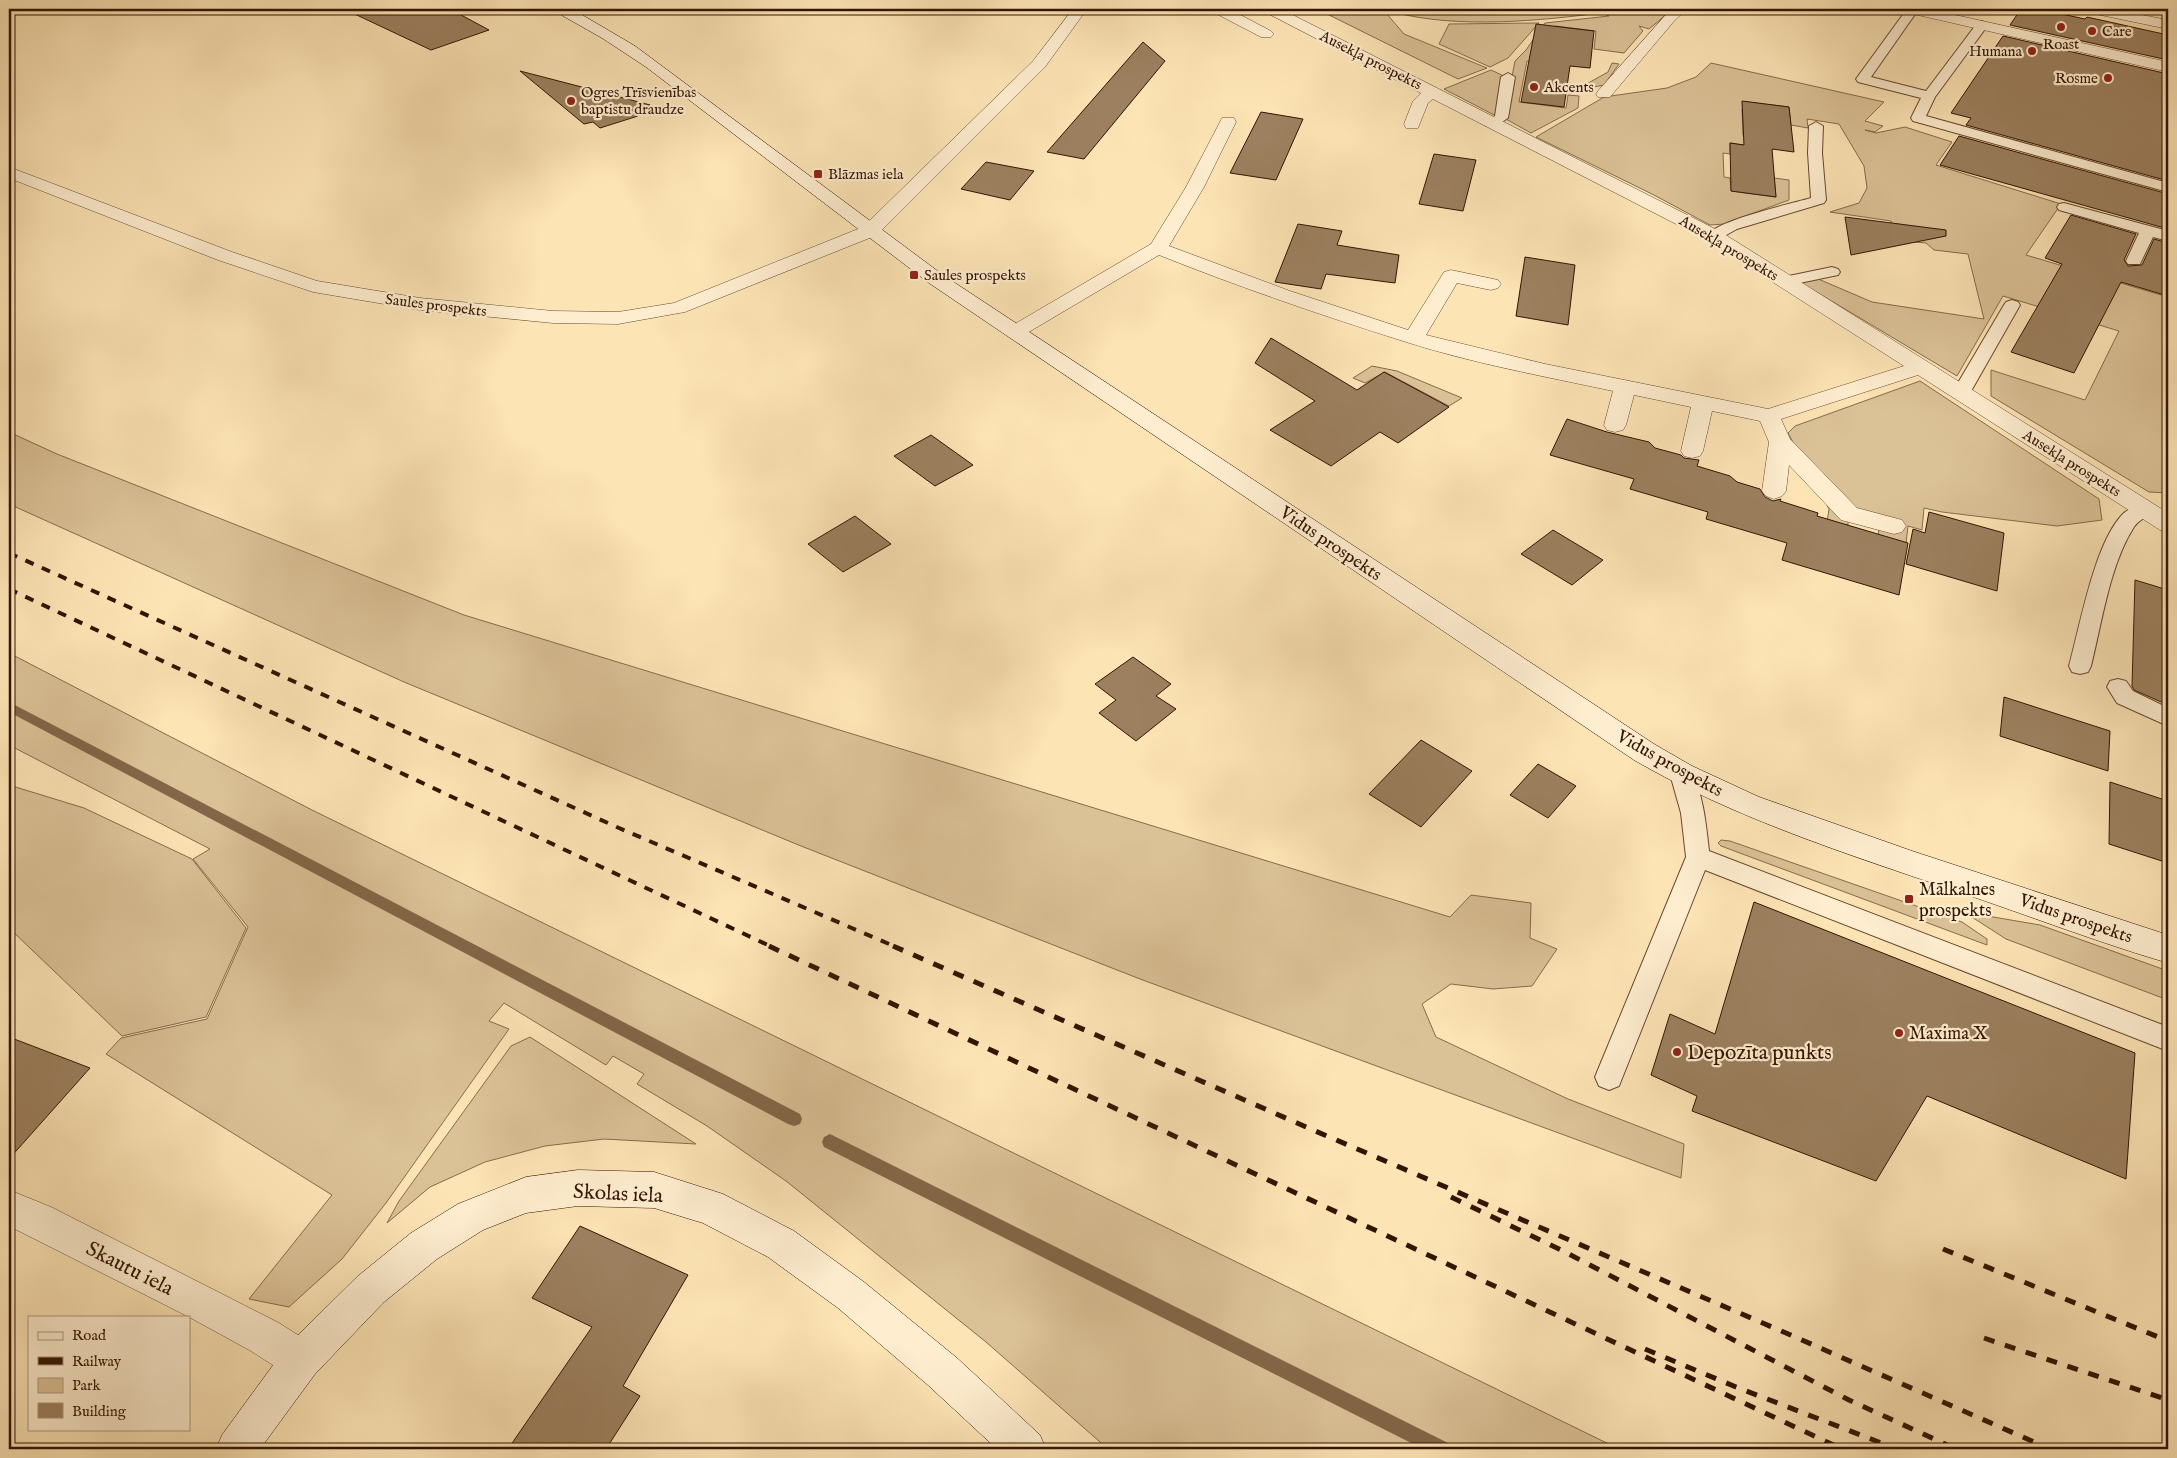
<svg xmlns="http://www.w3.org/2000/svg" width="2177" height="1458" font-family="'IM FELL English',serif">
	<style>
		.green { fill: #dbc196; stroke: #876a4c }
		.lines { fill: none; stroke-linecap: round; stroke-linejoin: round }
		.stream { fill: #836648; fill-rule: evenodd }
		.building { fill: #9c805f; stroke: #331401 }
		.lane-casing { stroke: #66482e; stroke-width: 2 }
		.street-casing { stroke: #66482e; stroke-width: 1 }
		.secondary-casing { stroke: #331401; stroke-width: 1 }
		.lane { fill: #feedcf; fill-rule: evenodd }
		.street { fill: #feedcf; fill-rule: evenodd }
		.secondary { fill: #feedcf; fill-rule: evenodd }
		.rail-far1 { stroke: #331401; stroke-width: 4; stroke-dasharray: 9 9; stroke-linecap: butt }
		.rail { stroke: #331401; stroke-width: 5; stroke-dasharray: 11 11; stroke-linecap: butt }
		.poi-dot { fill: #8f2418; stroke: #feedcf; stroke-width: 2 }
		.labels { text-anchor: middle; stroke-width: 4.5; stroke-linejoin: round; paint-order: stroke }
		.far-poi-label { font-size: 15px; fill: #331401; stroke: #feedcf; text-anchor: start }
		.far-street-label { font-size: 15px; fill: #331401; stroke: #feedcf }
		.street-label { font-size: 18px; fill: #331401; stroke: #feedcf }
		.poi-label { font-size: 18px; fill: #331401; stroke: #feedcf; text-anchor: start }
		.near-poi-label { font-size: 21px; fill: #331401; stroke: #feedcf; text-anchor: start }
		.near-street-label { font-size: 21px; fill: #331401; stroke: #feedcf }
	</style>
	<rect width="100%" height="100%" fill="#fde4b5"/>
	<filter id="stains"><feTurbulence type="fractalNoise" baseFrequency=".004" numOctaves="4"/><feColorMatrix values="0 0 0 0 .2 0 0 0 0 .09 0 0 0 0 .02 0 0 0 .5 -.17"/></filter>
	<radialGradient id="worn" r=".72"><stop offset=".6" stop-color="#630" stop-opacity="0"/><stop offset="1" stop-color="#630" stop-opacity=".3"/></radialGradient>
	<path class="green" d="M 1317,9 L 1373,9 L 1386,13 L 1404,34 L 1487,68 L 1458,79 Z
		M 1382,9 L 1528,9 L 1551,11 L 1552,9 L 1579,9 L 1593,14 C 1526,22 1447,29 1382,9 Z
		M 1591,9 L 1673,9 L 1649,29 L 1639,26 L 1643,31 L 1624,53 L 1594,49 L 1596,31 L 1555,26 L 1549,63 L 1527,61 L 1519,102 L 1566,108 L 1568,95 L 1579,96 L 1578,108 L 1531,133 L 1504,118 L 1515,61 L 1526,50 L 1545,23 L 1609,16 Z
		M 1539,23 L 1508,58 L 1490,67 L 1439,44 L 1449,24 Z
		M 1612,63 L 1619,64 L 1604,85 L 1594,87 L 1583,86 L 1608,72 Z
		M 1711,63 L 1884,102 L 1865,121 L 1883,126 L 1875,132 L 1865,130 L 1876,133 L 1905,127 L 1952,142 L 1936,165 L 2061,204 L 2026,255 L 2168,297 L 2168,493 L 2149,492 L 1991,396 L 1991,370 L 2085,400 L 2119,331 L 2003,296 L 1957,376 L 1798,281 L 1816,278 L 1872,302 L 1984,319 L 1968,254 L 1934,250 L 1926,243 L 1895,240 L 1891,221 L 1830,212 L 1859,203 L 1867,188 L 1864,166 L 1839,124 L 1807,119 L 1808,128 L 1791,125 L 1789,107 L 1747,102 L 1747,110 L 1742,109 L 1743,135 L 1749,146 L 1730,143 L 1730,154 L 1723,153 L 1724,177 L 1730,178 L 1731,191 L 1776,197 L 1774,178 L 1789,180 L 1789,200 L 1724,224 L 1710,225 L 1652,194 L 1536,137 L 1604,97 L 1667,88 L 1696,77 Z
		M 1491,70 L 1506,77 L 1498,117 L 1444,89 Z
		M 1372,366 L 1397,371 L 1462,398 L 1449,406 L 1385,372 L 1365,383 L 1353,378 Z
		M 1920,381 L 2099,499 L 2102,520 L 2057,526 L 1942,512 L 1924,508 L 1922,530 L 1908,526 L 1906,544 L 1878,536 L 1879,529 L 1848,521 L 1848,525 L 1827,522 L 1829,509 L 1788,433 L 1795,426 Z
		M 9,432 L 57,454 L 464,615 L 1450,917 L 1471,895 L 1531,903 L 1530,938 L 1557,949 L 1532,986 L 1493,989 L 1451,984 L 1422,1004 L 1436,1037 L 1568,1099 L 1684,1144 L 1681,1178 L 1140,979 L 801,846 L 404,682 L 9,504 Z
		M 9,653 L 312,810 L 1619,1449 L 1108,1449 L 986,1342 L 786,1181 L 707,1126 L 637,1084 L 644,1074 L 613,1056 L 606,1065 L 504,1003 L 489,1021 L 509,1029 L 386,1203 L 342,1259 L 289,1307 L 249,1299 L 332,1195 L 106,1054 L 121,1038 L 207,1019 L 248,927 L 193,859 L 210,849 L 9,745 Z
		M 9,785 L 84,808 L 192,859 L 246,928 L 206,1017 L 122,1036 L 9,928 Z
		M 1721,840 L 1730,841 L 1962,922 L 1987,939 L 1987,945 L 1721,846 L 1718,843 Z
		M 1964,912 L 2040,925 L 2168,971 L 2168,1000 L 2006,939 Z
		M 530,1037 L 696,1144 L 604,1139 L 545,1146 L 485,1162 L 430,1187 L 387,1223 L 399,1201 L 511,1046 Z"/>
	<g class="lines">
		<path class="stream" d="M 9,702 L 800,1114 L 802,1119 L 800,1124 L 794,1126 L 788,1124 L 9,712 Z
			M 830,1134 L 1448,1443 L 1451,1449 L 1423,1449 L 824,1147 L 822,1142 L 824,1137 Z"/>
	</g>
	<path class="building" d="M 344,9 L 450,9 L 489,30 L 431,50 Z
		M 2021,9 L 2038,9 L 2085,19 L 2087,17 L 2168,35 L 2168,60 L 2010,25 Z
		M 1536,24 L 1594,31 L 1590,68 L 1570,66 L 1564,107 L 1521,102 Z
		M 2003,36 L 2168,74 L 2168,181 L 1966,125 L 1971,118 L 1951,113 Z
		M 1143,42 L 1165,61 L 1084,159 L 1047,152 Z
		M 520,71 L 605,93 L 650,105 L 631,111 L 638,116 L 600,128 L 593,122 L 584,124 Z
		M 1742,101 L 1789,107 L 1794,152 L 1772,149 L 1776,197 L 1731,191 L 1730,143 L 1744,145 Z
		M 1261,112 L 1303,119 L 1276,180 L 1230,173 Z
		M 1959,136 L 2168,194 L 2168,229 L 1940,165 Z
		M 1434,154 L 1476,160 L 1463,211 L 1419,204 Z
		M 986,162 L 1034,171 L 1010,200 L 961,189 Z
		M 2071,215 L 2136,234 L 2124,260 L 2128,266 L 2142,265 L 2154,239 L 2168,243 L 2168,296 L 2121,282 L 2074,373 L 2011,352 L 2062,264 L 2045,258 Z
		M 1845,217 L 1946,230 L 1946,236 L 1851,255 Z
		M 1298,224 L 1342,231 L 1337,245 L 1399,255 L 1395,283 L 1326,274 L 1321,289 L 1275,282 Z
		M 1525,257 L 1575,265 L 1568,325 L 1516,316 Z
		M 1271,338 L 1357,390 L 1384,372 L 1449,407 L 1398,443 L 1380,432 L 1331,466 L 1270,430 L 1315,401 L 1255,363 Z
		M 1567,419 L 1607,432 L 1649,442 L 1655,448 L 1681,455 L 1684,458 L 1699,460 L 1697,466 L 1730,476 L 1737,482 L 1760,489 L 1765,497 L 1773,501 L 1781,499 L 1780,501 L 1818,513 L 1817,516 L 1908,543 L 1899,595 L 1782,560 L 1787,543 L 1706,519 L 1708,512 L 1630,489 L 1634,479 L 1550,455 Z
		M 931,435 L 973,465 L 935,486 L 894,456 Z
		M 1929,512 L 2004,533 L 1997,591 L 1906,564 L 1913,529 L 1925,533 Z
		M 855,516 L 891,544 L 843,572 L 808,544 Z
		M 1553,530 L 1603,560 L 1572,585 L 1521,554 Z
		M 2135,580 L 2168,590 L 2168,705 L 2134,690 L 2132,686 Z
		M 1133,657 L 1171,684 L 1156,696 L 1176,709 L 1136,741 L 1099,713 L 1116,700 L 1095,684 Z
		M 2004,697 L 2110,731 L 2108,771 L 2000,736 Z
		M 1421,740 L 1472,771 L 1421,827 L 1369,794 Z
		M 1538,764 L 1576,786 L 1548,818 L 1510,795 Z
		M 2110,782 L 2168,801 L 2168,863 L 2109,844 Z
		M 1754,902 L 2135,1053 L 2126,1179 L 1927,1096 L 1876,1181 L 1692,1111 L 1697,1096 L 1651,1075 L 1670,1014 L 1715,1034 Z
		M 9,1037 L 90,1068 L 9,1159 Z
		M 580,1226 L 688,1275 L 623,1386 L 640,1396 L 606,1449 L 508,1449 L 592,1327 L 532,1298 Z"/>
	<g class="lines">
		<defs>
			<path id="lane" d="M 1907,9 L 1918,10 L 1871,77 L 1926,91 L 1978,22 L 1982,21 L 1988,25 L 1935,97 L 1926,116 L 2168,183 L 2168,192 L 1913,121 L 1911,118 L 1921,98 L 1858,82 L 1856,79 Z
				M 1508,73 L 1515,77 L 1508,118 L 1496,126 L 1486,126 L 1484,123 L 1495,116 L 1501,77 Z
				M 1816,122 L 1823,126 L 1822,153 L 1826,200 L 1824,203 L 1737,229 L 1719,239 L 1709,239 L 1706,236 C 1717,220 1790,204 1811,198 L 1808,153 L 1809,126 Z
				M 2064,203 L 2168,231 L 2168,241 L 2153,237 L 2140,264 L 2128,264 L 2126,261 L 2139,233 L 2059,210 L 2057,207 L 2059,204 Z
				M 1832,267 L 1838,269 L 1840,272 L 1838,275 L 1785,286 L 1779,284 L 1777,281 L 1779,278 Z
				M 2012,300 L 2018,302 L 2020,305 L 1970,393 L 1967,397 L 1961,398 L 1955,397 L 1952,393 L 2004,305 L 2006,302 Z
				M 2144,503 L 2151,505 L 2154,509 C 2149,517 2139,519 2134,527 C 2110,564 2102,622 2091,666 L 2088,672 L 2080,674 L 2072,672 L 2069,666 C 2080,626 2094,546 2121,516 C 2126,510 2136,505 2144,503 Z
				M 2118,679 L 2126,681 L 2133,691 L 2168,708 L 2168,726 L 2117,703 L 2107,687 L 2110,681 Z
				M 1682,765 L 1690,768 C 1703,793 1706,823 1709,851 L 2168,1027 L 2168,1051 L 1705,870 L 1619,1086 L 1609,1090 L 1599,1086 L 1595,1077 L 1686,857 L 1681,813 L 1670,774 L 1674,768 Z"/>
			<path id="street" d="M 1073,9 L 1087,9 L 1045,67 L 877,235 L 685,312 L 618,324 L 553,323 L 420,310 L 313,292 L 218,260 L 9,178 L 9,167 L 232,252 L 317,281 L 420,298 L 553,311 L 618,312 L 674,303 L 863,227 L 1033,61 Z
				M 1211,9 L 1229,9 L 1271,31 L 1274,34 L 1271,37 L 1261,37 L 1213,12 Z
				M 1263,9 L 1281,9 L 1721,232 L 2168,513 L 2168,532 L 2160,530 L 1918,375 L 1781,419 L 1790,439 L 1857,508 L 1902,520 L 1906,526 L 1902,532 L 1894,534 L 1841,520 L 1789,465 L 1786,491 L 1782,496 L 1774,499 L 1766,496 L 1762,491 L 1769,442 L 1760,421 L 1712,411 L 1703,451 L 1700,456 L 1692,458 L 1684,456 L 1681,451 L 1691,407 L 1634,395 L 1626,425 L 1623,430 L 1615,432 L 1607,430 L 1604,425 L 1613,391 C 1543,376 1471,363 1403,341 C 1321,315 1239,287 1159,255 L 1022,336 L 1015,338 L 1008,336 L 1005,332 L 1008,328 L 1151,244 L 1186,187 L 1220,122 L 1222,118 L 1234,118 L 1236,122 L 1204,187 L 1169,246 L 1290,291 L 1408,330 L 1444,272 L 1451,270 L 1498,280 L 1501,284 L 1498,288 L 1491,290 L 1457,283 L 1426,335 L 1545,364 L 1768,409 L 1904,366 L 1707,240 L 1433,99 L 1428,103 L 1418,128 L 1406,128 L 1404,124 L 1413,101 L 1421,93 L 1265,12 Z
				M 1671,9 L 1687,9 L 1675,20 L 1610,97 L 1598,97 L 1596,94 L 1598,91 Z
				M 1902,9 L 1928,9 L 2168,62 L 2168,72 L 1909,13 L 1904,12 Z
				M 2084,9 L 2111,9 L 2168,20 L 2168,29 L 2091,13 L 2086,12 Z
				M 9,1190 L 51,1207 L 279,1323 L 315,1346 L 320,1360 L 315,1374 L 301,1379 L 287,1374 L 251,1351 L 189,1317 L 9,1226 Z"/>
			<path id="secondary" d="M 554,9 L 572,9 L 635,46 L 943,275 L 1654,744 L 1692,766 L 1759,797 L 1912,851 L 2168,935 L 2168,963 C 2097,942 2027,915 1956,891 C 1847,854 1734,818 1634,760 L 929,283 L 646,67 L 602,38 L 556,12 Z
				M 578,1170 L 654,1172 L 723,1194 L 794,1231 L 864,1282 L 957,1358 L 1040,1435 L 1046,1449 L 997,1449 L 929,1386 L 838,1308 L 768,1257 L 703,1223 L 654,1208 L 578,1206 L 526,1213 L 483,1230 L 437,1259 L 384,1302 L 315,1374 L 260,1449 L 216,1449 L 222,1435 L 287,1346 L 358,1276 L 411,1233 L 458,1204 L 526,1177 Z"/>
		</defs>
		<use href="#lane" class="lane-casing"/>
		<use href="#street" class="street-casing"/>
		<use href="#secondary" class="secondary-casing"/>
		<use href="#lane" class="lane"/>
		<use href="#street" class="street"/>
		<use href="#secondary" class="secondary"/>
		<path class="rail-far1" d="M 9,553 L 619,828 L 896,947
			M 9,589 L 772,947"/>
		<path class="rail" d="M 769,946 L 1842,1449
			M 893,946 L 1313,1130 L 1786,1333 L 2050,1449
			M 1451,1197 L 1561,1250 L 1849,1400 L 1956,1449
			M 1943,1249 L 2168,1341
			M 1984,1338 L 2168,1400
			M 1645,1349 L 1736,1387 L 1897,1449"/>
	</g>
	<g class="poi-dot">
		<circle cx="2061" cy="27" r="5"/>
		<circle cx="2092" cy="31" r="5"/>
		<circle cx="2032" cy="51" r="5"/>
		<circle cx="2108" cy="78" r="5"/>
		<circle cx="1534" cy="87" r="5"/>
		<circle cx="571" cy="101" r="5"/>
		<rect x="813" y="169" width="10" height="10" rx="2.5"/>
		<rect x="909" y="270" width="10" height="10" rx="2.5"/>
		<rect x="1904" y="894" width="10" height="10" rx="2.5"/>
		<circle cx="1899" cy="1033" r="5"/>
		<circle cx="1677" cy="1052" r="5"/>
	</g>
	<g class="labels">
		<g class="far-poi-label">
			<text x="2102" y="36">Care</text>
			<text x="2061" y="49" text-anchor="middle">Roast</text>
			<text x="2022" y="56" text-anchor="end">Humana</text>
			<text x="2098" y="83" text-anchor="end">Rosme</text>
			<text x="1544" y="92">Akcents</text>
			<text x="581" y="97">Ogres Trīsvienības<tspan x="581" dy="17">baptistu draudze</tspan></text>
			<text x="828" y="179">Blāzmas iela</text>
			<text x="924" y="280">Saules prospekts</text>
		</g>
		<g class="far-street-label">
			<text transform="translate(1371 60) rotate(27)" y="5">Ausekļa prospekts</text>
			<text transform="translate(1729 248) rotate(31)" y="5">Ausekļa prospekts</text>
			<text transform="translate(436 305) rotate(7)" y="5">Saules prospekts</text>
			<text transform="translate(2072 463) rotate(32)" y="5">Ausekļa prospekts</text>
		</g>
		<g class="street-label">
			<text transform="translate(1331 543) rotate(34)" y="6">Vidus prospekts</text>
			<text transform="translate(1670 763) rotate(29)" y="6">Vidus prospekts</text>
			<text transform="translate(2076 918) rotate(19)" y="6">Vidus prospekts</text>
		</g>
		<g class="poi-label">
			<text x="1919" y="895">Mālkalnes<tspan x="1919" dy="21">prospekts</tspan></text>
			<text x="1909" y="1039">Maxima X</text>
		</g>
		<g class="near-poi-label">
			<text x="1687" y="1059">Depozīta punkts</text>
		</g>
		<g class="near-street-label">
			<text transform="translate(618 1193) rotate(3)" y="7">Skolas iela</text>
			<text transform="translate(130 1268) rotate(27)" y="7">Skautu iela</text>
		</g>
	</g>
	<rect width="2177" height="1458" fill="none" stroke="#fde4b5" stroke-width="30"/>
	<rect x="10" y="10" width="2157" height="1438" fill="none" stroke="#331401" stroke-width="2.5"/>
	<rect x="15" y="15" width="2147" height="1428" fill="none" stroke="#331401"/>
	<rect x="28" y="1316" width="162" height="115" fill="#feedcf" stroke="#ad967d"/>
	<rect x="38" y="1332" width="25" height="8" fill="#feedcf" stroke="#ad967d"/>
	<text x="72" y="1340" font-size="15" fill="#331401">Road</text>
	<rect x="38" y="1357" width="25" height="8" fill="#331401" stroke="#ad967d"/>
	<text x="72" y="1366" font-size="15" fill="#331401">Railway</text>
	<rect x="38" y="1378" width="25" height="15" fill="#dbc196" stroke="#ad967d"/>
	<text x="72" y="1390" font-size="15" fill="#331401">Park</text>
	<rect x="38" y="1403" width="25" height="15" fill="#9c805f" stroke="#ad967d"/>
	<text x="72" y="1416" font-size="15" fill="#331401">Building</text>
	<rect width="100%" height="100%" filter="url(#stains)"/>
	<rect width="100%" height="100%" fill="url(#worn)"/>
</svg>
